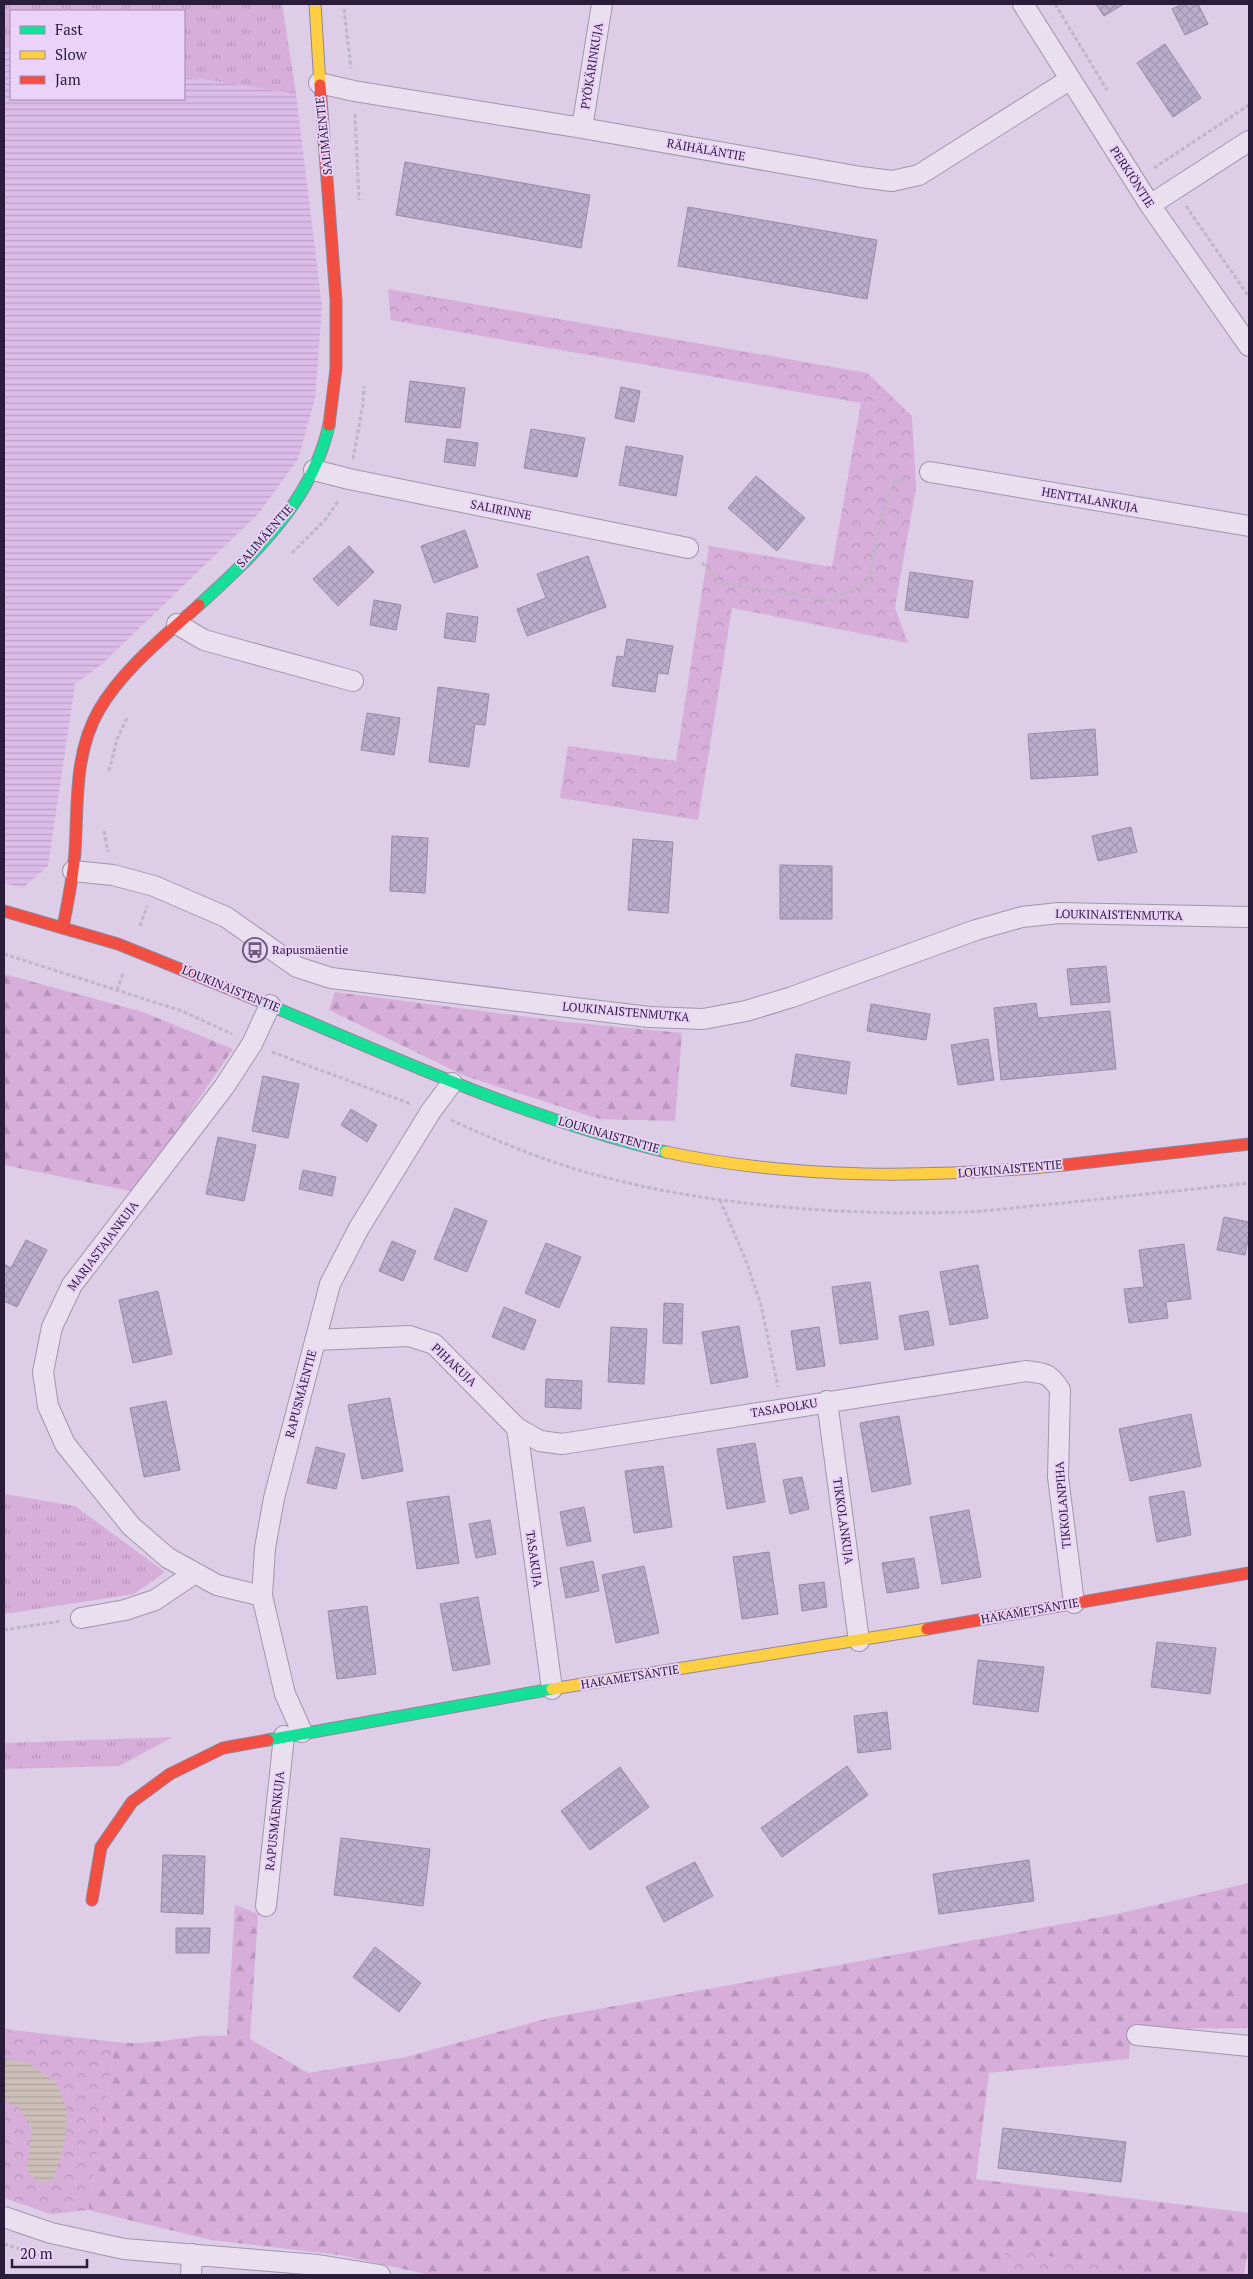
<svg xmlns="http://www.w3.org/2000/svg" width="1253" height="2279" font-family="'PT Serif',serif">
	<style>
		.farmland { fill: url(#farmland-rules) }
		.grass { fill: url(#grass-tufts) }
		.forest { fill: url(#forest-firs) }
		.park { fill: url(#park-crowns) }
		.water { fill: url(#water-rules) }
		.building { fill: url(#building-cross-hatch); stroke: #988ca8 }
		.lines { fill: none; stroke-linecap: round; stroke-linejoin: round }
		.street-casing { stroke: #a296ac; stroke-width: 22 }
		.fast-casing { stroke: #92869c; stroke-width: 13 }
		.slow-casing { stroke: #92869c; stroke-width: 13 }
		.jam-casing { stroke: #92869c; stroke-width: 13 }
		.path { stroke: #bfb6c7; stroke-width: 3; stroke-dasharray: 4 2.5; stroke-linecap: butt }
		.street { stroke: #e9dfef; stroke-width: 20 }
		.fast { stroke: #16e098; stroke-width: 11 }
		.slow { stroke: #ffcf43; stroke-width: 11 }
		.jam { stroke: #f24e42; stroke-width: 11 }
		.labels { text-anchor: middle; stroke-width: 4; stroke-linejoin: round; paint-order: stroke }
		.street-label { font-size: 12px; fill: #2a1d3c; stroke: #ebd2f9 }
		.poi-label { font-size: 12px; fill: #2a1d3c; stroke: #ebd2f9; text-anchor: start }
	</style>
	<defs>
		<pattern id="farmland-rules" width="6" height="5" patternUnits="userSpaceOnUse" patternTransform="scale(1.25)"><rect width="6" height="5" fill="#dcbce8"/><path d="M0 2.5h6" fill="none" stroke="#bda1c8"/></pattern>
		<pattern id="grass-tufts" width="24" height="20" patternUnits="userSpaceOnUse" patternTransform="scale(1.25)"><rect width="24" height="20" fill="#d7aeda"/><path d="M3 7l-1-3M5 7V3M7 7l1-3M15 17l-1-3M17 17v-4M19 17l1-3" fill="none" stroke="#b995bc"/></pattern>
		<pattern id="forest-firs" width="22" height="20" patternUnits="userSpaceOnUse" patternTransform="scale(1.25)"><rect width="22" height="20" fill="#d7aeda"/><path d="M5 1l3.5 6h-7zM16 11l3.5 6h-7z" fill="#b995bc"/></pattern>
		<pattern id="park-crowns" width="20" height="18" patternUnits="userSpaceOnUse" patternTransform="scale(1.25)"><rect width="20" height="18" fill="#d7aeda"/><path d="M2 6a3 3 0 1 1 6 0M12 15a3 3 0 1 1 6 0" fill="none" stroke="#b995bc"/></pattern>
		<pattern id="water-rules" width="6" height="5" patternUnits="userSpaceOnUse" patternTransform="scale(1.25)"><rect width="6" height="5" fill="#ccbfb9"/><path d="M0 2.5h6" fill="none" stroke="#afa4a0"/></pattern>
		<pattern id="building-cross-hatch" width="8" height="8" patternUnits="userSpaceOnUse" patternTransform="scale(1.25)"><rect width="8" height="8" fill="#bbadcc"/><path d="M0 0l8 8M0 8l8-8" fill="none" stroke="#a194b0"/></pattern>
	</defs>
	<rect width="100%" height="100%" fill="#ddcde7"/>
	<path class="farmland" d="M 4,46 L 11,47 L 11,99 L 184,99 L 184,76 L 296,94 L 322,306 L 315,399 L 298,459 L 259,513 L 102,664 L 75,684 L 48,866 L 23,888 L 4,883 Z"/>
	<path class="grass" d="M 4,4 L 282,4 L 296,94 L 184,76 L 184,11 L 11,11 L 11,47 L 4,46 Z
		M 4,1494 L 75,1506 L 165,1572 L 134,1594 L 4,1614 Z
		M 173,1737 L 119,1766 L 4,1769 L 4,1743 Z"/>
	<path class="forest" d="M 4,974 L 143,1012 L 233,1049 L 135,1192 L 4,1165 Z
		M 335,992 L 567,1022 L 682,1033 L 675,1121 L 599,1119 L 465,1076 L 329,1010 Z
		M 1249,1883 L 1249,2028 L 1131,2029 L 1129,2059 L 989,2073 L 976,2179 L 1249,2213 L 1249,2253 L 1246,2261 L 1244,2275 L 1151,2275 L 1006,2249 L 1001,2275 L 430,2275 L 340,2255 L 211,2240 L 88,2210 L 115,2042 C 153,2047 190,2033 227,2036 L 235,1905 L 258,1914 L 250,2039 L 308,2073 L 406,2057 L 549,2018 L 1117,1914 Z"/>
	<path class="park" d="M 388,289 L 867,373 L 912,416 L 916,488 L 895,608 L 908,643 L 732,608 L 698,820 L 560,798 L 568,746 L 676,761 L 709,546 L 832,567 L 861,403 L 391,320 Z
		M 4,2029 L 115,2042 L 88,2210 L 51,2214 L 4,2198 Z
		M 1006,2248 L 1151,2275 L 1001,2275 Z"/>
	<path class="water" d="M 4,2059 L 26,2062 L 56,2082 L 67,2110 L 65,2141 L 53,2181 L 38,2182 L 27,2171 L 32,2128 L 18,2107 L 4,2101 Z"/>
	<path class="building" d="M 1096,4 L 1124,4 L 1104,16 Z
		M 1183,4 L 1198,4 L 1208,24 L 1185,35 L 1172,9 Z
		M 1165,44 L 1201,98 L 1173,117 L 1137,63 Z
		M 405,162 L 590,195 L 581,248 L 396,215 Z
		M 688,207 L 877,240 L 867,299 L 678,266 Z
		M 410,381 L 465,388 L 460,428 L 405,422 Z
		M 621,387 L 640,391 L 634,422 L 615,418 Z
		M 531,429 L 585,438 L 577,477 L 524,468 Z
		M 447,439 L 478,443 L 475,466 L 444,462 Z
		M 626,446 L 683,456 L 676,496 L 619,485 Z
		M 756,476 L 805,518 L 777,551 L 728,508 Z
		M 465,530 L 478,567 L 434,583 L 421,546 Z
		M 349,546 L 374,572 L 338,606 L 313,579 Z
		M 588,556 L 606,607 L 527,636 L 517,609 L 546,598 L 537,574 Z
		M 910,572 L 973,581 L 968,618 L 905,610 Z
		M 374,600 L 401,605 L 396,630 L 370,625 Z
		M 447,613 L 478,617 L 475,642 L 444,638 Z
		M 627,639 L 673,646 L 668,674 L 658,673 L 655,692 L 612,686 L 617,656 L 624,657 Z
		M 438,687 L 489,694 L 485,725 L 475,724 L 469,767 L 429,762 Z
		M 367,713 L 400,718 L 394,755 L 361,750 Z
		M 1095,729 L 1098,775 L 1031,779 L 1028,734 Z
		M 1131,827 L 1137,852 L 1098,861 L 1092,836 Z
		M 392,836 L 428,838 L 425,893 L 390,891 Z
		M 633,839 L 673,842 L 668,913 L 628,910 Z
		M 780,865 L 832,866 L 832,919 L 780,919 Z
		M 1106,966 L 1110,1002 L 1071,1005 L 1067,969 Z
		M 1036,1003 L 1038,1018 L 1110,1011 L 1116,1069 L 1001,1080 L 994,1008 Z
		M 871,1004 L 930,1014 L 926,1040 L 867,1031 Z
		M 988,1039 L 994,1080 L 958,1085 L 951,1045 Z
		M 796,1054 L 850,1062 L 846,1094 L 791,1086 Z
		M 263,1076 L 299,1084 L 288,1138 L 252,1131 Z
		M 351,1109 L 377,1125 L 367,1142 L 341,1125 Z
		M 218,1137 L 256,1145 L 244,1201 L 206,1194 Z
		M 303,1170 L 336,1177 L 332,1196 L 299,1189 Z
		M 455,1208 L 487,1221 L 467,1272 L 434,1259 Z
		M 1224,1217 L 1249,1222 L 1249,1234 L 1245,1255 L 1217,1250 Z
		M 26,1240 L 47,1250 L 17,1307 L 4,1301 L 4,1264 L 11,1268 Z
		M 392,1241 L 416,1251 L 403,1281 L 379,1271 Z
		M 546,1243 L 581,1257 L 559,1308 L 525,1293 Z
		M 1184,1244 L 1191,1299 L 1166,1302 L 1168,1318 L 1129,1323 L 1124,1289 L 1144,1287 L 1139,1250 Z
		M 978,1265 L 988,1318 L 950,1325 L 940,1272 Z
		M 870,1282 L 878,1339 L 840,1344 L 832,1287 Z
		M 158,1291 L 172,1354 L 133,1363 L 119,1300 Z
		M 664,1303 L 683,1304 L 682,1344 L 663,1343 Z
		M 504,1307 L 536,1320 L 524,1350 L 492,1337 Z
		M 928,1311 L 934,1345 L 905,1350 L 899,1316 Z
		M 739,1326 L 748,1377 L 711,1384 L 702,1332 Z
		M 611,1327 L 647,1329 L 644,1384 L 608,1382 Z
		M 819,1327 L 825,1366 L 797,1370 L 791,1331 Z
		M 546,1379 L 582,1381 L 581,1409 L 545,1407 Z
		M 390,1398 L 403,1471 L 362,1479 L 348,1405 Z
		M 166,1401 L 180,1470 L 144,1477 L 130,1408 Z
		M 1191,1414 L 1201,1466 L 1130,1481 L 1119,1429 Z
		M 899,1416 L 911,1484 L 872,1492 L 860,1423 Z
		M 755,1443 L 765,1502 L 727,1509 L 717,1449 Z
		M 316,1447 L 345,1454 L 336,1489 L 307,1483 Z
		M 663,1466 L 672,1527 L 634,1533 L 625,1471 Z
		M 802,1477 L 809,1509 L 790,1514 L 783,1480 Z
		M 1184,1491 L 1191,1535 L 1157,1542 L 1149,1497 Z
		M 449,1496 L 459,1563 L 417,1569 L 407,1502 Z
		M 584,1507 L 591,1541 L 567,1546 L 560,1512 Z
		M 969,1510 L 981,1577 L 942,1584 L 930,1517 Z
		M 490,1520 L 496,1554 L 476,1558 L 469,1524 Z
		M 769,1552 L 778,1614 L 742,1619 L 733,1557 Z
		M 914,1558 L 919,1588 L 887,1593 L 882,1563 Z
		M 593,1561 L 599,1591 L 566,1598 L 560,1568 Z
		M 644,1566 L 659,1633 L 616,1643 L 602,1575 Z
		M 824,1582 L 827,1607 L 802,1611 L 799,1585 Z
		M 478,1597 L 490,1664 L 453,1671 L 440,1604 Z
		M 367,1606 L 376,1674 L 337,1679 L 328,1611 Z
		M 1157,1642 L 1216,1648 L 1210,1694 L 1151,1687 Z
		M 978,1660 L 1044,1667 L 1038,1712 L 973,1704 Z
		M 887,1712 L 891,1749 L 858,1753 L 854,1716 Z
		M 847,1766 L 868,1795 L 782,1857 L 761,1828 Z
		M 620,1767 L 649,1807 L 590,1850 L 561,1811 Z
		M 341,1838 L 430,1849 L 423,1906 L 334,1895 Z
		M 163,1855 L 205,1856 L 203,1914 L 161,1912 Z
		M 1029,1860 L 1034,1901 L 939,1914 L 933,1874 Z
		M 695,1862 L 713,1896 L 664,1922 L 646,1887 Z
		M 176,1928 L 210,1928 L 209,1953 L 176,1953 Z
		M 375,1947 L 421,1983 L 399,2012 L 353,1977 Z
		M 1003,2128 L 1126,2142 L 1121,2182 L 998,2168 Z"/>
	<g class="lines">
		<defs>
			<path id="street" d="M 1023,4 L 1150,205 L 1249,346
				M 319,83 L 354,91 L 582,128 L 861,177 L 892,181 L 919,175 L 1069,80
				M 582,128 L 602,4
				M 1150,205 L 1249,141
				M 314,470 L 349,479 L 688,548
				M 930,472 L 1249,526
				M 177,624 L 204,640 L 353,681
				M 73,871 L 113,875 L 154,886 L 226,917 L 297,967 L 331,978 L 649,1017 L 703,1019 L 746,1011 L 792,997 L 976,930 L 1022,917 L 1059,913 L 1249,917
				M 315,1340 L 409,1336 L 434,1344 L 517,1428 L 540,1441 L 562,1444 L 1026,1371 C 1044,1373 1050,1373 1060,1390 L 1058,1477 L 1074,1603
				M 827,1401 L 859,1641
				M 517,1428 L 552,1689
				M 262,1596 L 217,1585 L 168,1558 L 131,1526 L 65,1444 L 48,1406 L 43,1372 L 52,1327 L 72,1285 L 224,1087 L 252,1044 L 270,1005
				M 81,1618 L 125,1610 L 155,1600 L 195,1573
				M 302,1732 L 285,1694 L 262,1596 L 265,1548 L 274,1498 L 330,1284 L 359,1228 L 431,1111 L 452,1083
				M 266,1906 L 284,1736
				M 1137,2035 L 1249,2046
				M 4,2217 L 51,2233 L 124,2249 L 318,2265 L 380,2275
				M 191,2275 L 192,2254"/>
			<path id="fast" d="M 199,605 C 254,555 312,501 329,425
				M 257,1000 C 394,1057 521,1117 666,1152
				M 268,1740 L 552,1689"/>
			<path id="slow" d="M 315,4 L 320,85
				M 666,1152 C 798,1180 930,1178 1064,1165
				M 552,1689 L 927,1629"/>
			<path id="jam" d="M 320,85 L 336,300 L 336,369 L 329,425
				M 4,911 L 118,944 L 257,1000
				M 63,927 C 68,902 73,877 75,852 C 78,804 74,753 99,710 C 123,669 164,637 199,605
				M 1064,1165 L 1249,1144
				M 927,1629 L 1249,1573
				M 92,1900 L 101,1847 L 132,1802 L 170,1774 L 223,1748 L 268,1740"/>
		</defs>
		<use href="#street" class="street-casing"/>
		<use href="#fast" class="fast-casing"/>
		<use href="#slow" class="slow-casing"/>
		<use href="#jam" class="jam-casing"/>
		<path class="path" d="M 1055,4 L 1107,90
			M 344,9 L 351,68
			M 355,114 L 359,200
			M 1154,168 L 1249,105
			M 1186,206 L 1249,297
			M 353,459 L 363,404 L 364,386
			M 292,553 L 325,520 L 339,500
			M 702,563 L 722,583 L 831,600 L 867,583 L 883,514 L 894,482 L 909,478
			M 109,771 L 117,739 L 127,718
			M 104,831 L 108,852
			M 140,926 L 147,906
			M 4,954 L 182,1011 L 232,1034
			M 117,990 L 123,974
			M 272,1052 L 411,1104
			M 451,1120 C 497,1141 544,1161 593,1174 C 708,1206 845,1216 965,1212 C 995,1211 1025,1206 1054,1204 C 1119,1197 1184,1190 1249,1183
			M 720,1200 L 745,1258 L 761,1305 L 778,1387
			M 4,1630 L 61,1621
			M 4,2244 L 44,2257"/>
		<use href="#street" class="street"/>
		<use href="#fast" class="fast"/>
		<use href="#slow" class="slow"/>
		<use href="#jam" class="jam"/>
	</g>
	<defs>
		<symbol id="bus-ring" viewBox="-11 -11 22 22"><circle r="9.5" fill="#ebd2f9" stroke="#695b78" stroke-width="1.5"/><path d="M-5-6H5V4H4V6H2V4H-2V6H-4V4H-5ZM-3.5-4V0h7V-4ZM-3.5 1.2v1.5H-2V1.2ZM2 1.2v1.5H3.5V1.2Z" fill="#695b78"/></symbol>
	</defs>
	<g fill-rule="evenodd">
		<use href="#bus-ring" x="241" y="936" width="28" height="28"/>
	</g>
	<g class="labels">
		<g class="street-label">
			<text transform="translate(592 66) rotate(-81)" y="4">PYÖKÄRINKUJA</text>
			<text transform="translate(324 136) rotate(-96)" y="4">SALIMÄENTIE</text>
			<text transform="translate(706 150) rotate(10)" y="4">RÄIHÄLÄNTIE</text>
			<text transform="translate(1132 177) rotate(57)" y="4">PERKIÖNTIE</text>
			<text transform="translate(1090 500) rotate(10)" y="4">HENTTALANKUJA</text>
			<text transform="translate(501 510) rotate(11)" y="4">SALIRINNE</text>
			<text transform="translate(265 536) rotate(-49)" y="4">SALIMÄENTIE</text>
			<text transform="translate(1119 915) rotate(1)" y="4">LOUKINAISTENMUTKA</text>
			<text transform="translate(231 989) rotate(22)" y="4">LOUKINAISTENTIE</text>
			<text transform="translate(626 1012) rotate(5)" y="4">LOUKINAISTENMUTKA</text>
			<text transform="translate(609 1135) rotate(16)" y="4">LOUKINAISTENTIE</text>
			<text transform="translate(1010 1169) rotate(-5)" y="4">LOUKINAISTENTIE</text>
			<text transform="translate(103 1246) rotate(-53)" y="4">MARJASTAJANKUJA</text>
			<text transform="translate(454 1365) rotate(43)" y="4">PIHAKUJA</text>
			<text transform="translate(301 1394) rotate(-75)" y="4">RAPUSMÄENTIE</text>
			<text transform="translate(784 1408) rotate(-9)" y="4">TASAPOLKU</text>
			<text transform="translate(1063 1505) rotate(-95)" y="4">TIKKOLANPIHA</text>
			<text transform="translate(843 1521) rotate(82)" y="4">TIKKOLANKUJA</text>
			<text transform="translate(534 1559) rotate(82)" y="4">TASAKUJA</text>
			<text transform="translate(1030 1611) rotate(-10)" y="4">HAKAMETSÄNTIE</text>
			<text transform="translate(630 1677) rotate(-9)" y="4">HAKAMETSÄNTIE</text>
			<text transform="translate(275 1821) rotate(-84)" y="4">RAPUSMÄENKUJA</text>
		</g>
		<g class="poi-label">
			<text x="272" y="954">Rapusmäentie</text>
		</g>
	</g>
	<rect width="1253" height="2279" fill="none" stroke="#2a1d3c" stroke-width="10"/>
	<rect x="10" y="10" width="175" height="90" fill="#ebd2f9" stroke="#9e8aad"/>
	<rect x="20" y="26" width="25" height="8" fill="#16e098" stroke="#9e8aad"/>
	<text x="55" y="35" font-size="15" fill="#2a1d3c">Fast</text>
	<rect x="20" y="51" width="25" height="8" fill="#ffcf43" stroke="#9e8aad"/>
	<text x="55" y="60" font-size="15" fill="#2a1d3c">Slow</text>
	<rect x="20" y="76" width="25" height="8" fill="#f24e42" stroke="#9e8aad"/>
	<text x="55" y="85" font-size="15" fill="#2a1d3c">Jam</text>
	<path d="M12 2259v8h75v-8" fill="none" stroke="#2a1d3c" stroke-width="2.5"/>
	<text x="20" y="2259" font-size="15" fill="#2a1d3c" stroke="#ebd2f9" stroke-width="4" paint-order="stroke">20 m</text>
</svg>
